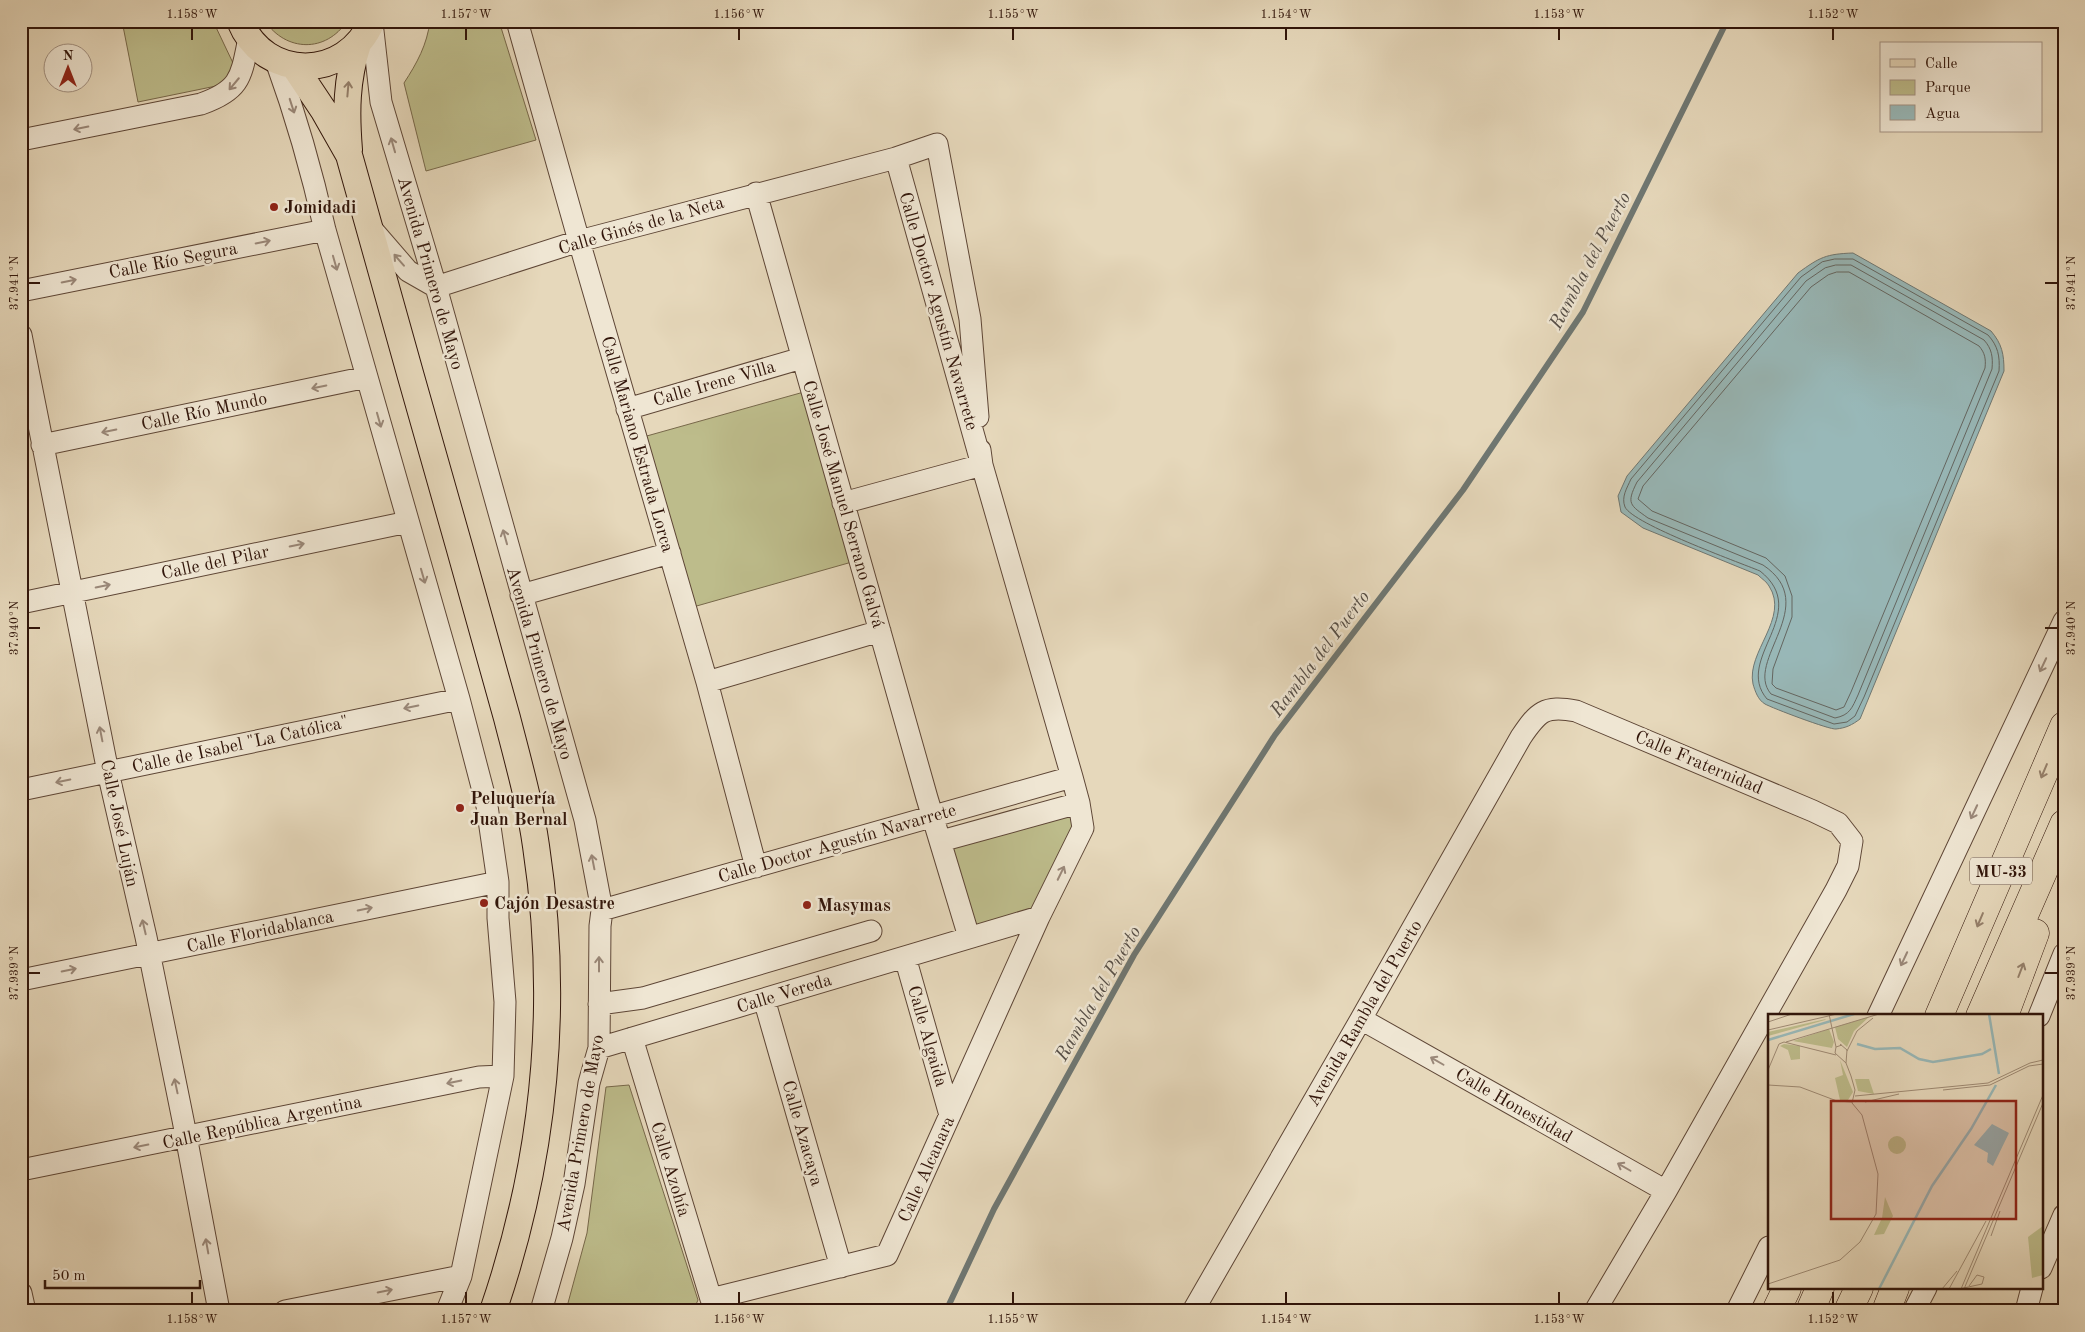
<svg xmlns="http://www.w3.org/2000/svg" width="2085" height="1332" font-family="'Old Standard TT',serif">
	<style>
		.green { fill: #bdbc8b; stroke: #77684a }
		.water { fill: #98b8b8; stroke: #6f7772 }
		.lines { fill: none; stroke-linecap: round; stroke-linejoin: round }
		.shore { stroke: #646661; stroke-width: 1 }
		.stream { stroke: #6f7772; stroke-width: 6 }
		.minor-casing { stroke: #5e4636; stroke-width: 23 }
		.major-casing { stroke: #31150a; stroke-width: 28 }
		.highway-casing { stroke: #31150a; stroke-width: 29 }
		.minor { stroke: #efe6d3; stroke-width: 21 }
		.major { stroke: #e6d8bb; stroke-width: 26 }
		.highway { stroke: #e6d8bb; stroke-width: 28 }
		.oneway { stroke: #9a8879 }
		.oneway2 { stroke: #95806b }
		.ticks { fill: none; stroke: #31150a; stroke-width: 2 }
		.poi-dot { fill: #8f2418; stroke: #efe6d3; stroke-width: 2 }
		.labels { text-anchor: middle; stroke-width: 5; stroke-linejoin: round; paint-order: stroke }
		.shield { fill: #efe6d3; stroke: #6a5446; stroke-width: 1 }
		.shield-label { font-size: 16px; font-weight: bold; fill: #31150a }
		.poi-label { font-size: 18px; font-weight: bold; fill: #31150a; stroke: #efe6d3; text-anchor: start }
		.street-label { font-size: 18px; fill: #31150a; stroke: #efe6d3 }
		.water-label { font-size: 19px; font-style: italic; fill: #554e47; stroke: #efe6d3 }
		.inset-river { fill: none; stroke: #98b8b8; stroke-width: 2.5 }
		.inset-road { fill: none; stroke: #9e8a74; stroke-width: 1 }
		.view { fill: #8f2418; fill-opacity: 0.15; stroke: #8f2418; stroke-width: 2.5 }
		.inset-edge { fill: none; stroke: #31150a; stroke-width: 2.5 }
		.neatline { fill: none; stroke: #31150a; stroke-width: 2 }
		.ticks-label { font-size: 12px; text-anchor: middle; fill: #31150a }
	</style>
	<rect width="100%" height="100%" fill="#e6d8bb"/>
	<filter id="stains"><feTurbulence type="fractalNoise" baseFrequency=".004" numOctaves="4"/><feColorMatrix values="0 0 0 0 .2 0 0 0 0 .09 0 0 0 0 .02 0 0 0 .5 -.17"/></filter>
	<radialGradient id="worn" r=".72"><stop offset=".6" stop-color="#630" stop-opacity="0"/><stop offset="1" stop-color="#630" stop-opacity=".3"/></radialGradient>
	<path class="green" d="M 122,21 L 213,21 L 233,63 L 226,84 L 138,102 Z
		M 265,21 L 347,21 C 326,53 286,52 265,21 Z
		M 430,21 L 499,21 L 536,140 L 426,171 L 404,83 C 417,63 427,45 430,21 Z
		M 811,390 L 859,560 L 686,609 L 636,439 Z
		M 1079,803 L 1083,828 L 1039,917 L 969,937 L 941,841 Z
		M 629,1085 L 698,1300 L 693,1311 L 569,1311 L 568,1303 L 587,1233 L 606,1087 Z"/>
	<path class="water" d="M 1853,253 L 1991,331 C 2002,344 2004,354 2004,371 L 1860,719 C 1852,725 1846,728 1836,729 C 1830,730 1772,708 1765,704 C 1758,700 1755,691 1753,684 C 1746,652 1790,618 1769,586 C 1767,582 1762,579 1758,575 L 1643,528 L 1621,512 L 1618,496 L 1627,476 L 1798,273 C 1820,257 1826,254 1853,253 Z"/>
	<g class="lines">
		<path class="shore" d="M 1835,259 L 1853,259 L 1988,335 C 1998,346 2000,356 1999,371 L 1864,697 L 1855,716 L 1847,722 L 1834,724 L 1767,699 C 1733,659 1813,613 1760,571 C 1738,562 1633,524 1625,507 C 1621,497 1627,488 1631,479 L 1801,277 L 1822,262 Z
			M 1836,265 L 1851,265 L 1984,340 C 1992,349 1993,357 1992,369 L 1858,695 C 1852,708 1850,715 1835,718 L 1771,694 C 1743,661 1823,605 1763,565 L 1648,518 C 1630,505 1626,504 1637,482 L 1806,281 L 1825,268 Z
			M 1837,272 L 1849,272 L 1979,346 C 1985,353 1986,359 1985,368 L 1851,692 L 1844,707 L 1836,710 L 1776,688 L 1772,684 L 1773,669 L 1792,617 L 1792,596 L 1785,576 L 1766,558 L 1652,511 L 1638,499 L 1643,486 L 1811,287 L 1828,275 Z"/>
		<path class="stream" d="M 946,1311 L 994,1209 L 1134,955 L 1275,735 L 1463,490 L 1583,312 L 1727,21"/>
		<defs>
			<path id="minor" d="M 517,21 L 579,241 L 707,682 L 756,867
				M 372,22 L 381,102 L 436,287 L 585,820 L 602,910 L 600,926 L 599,1048 L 589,1083 L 574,1184 L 562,1238 L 541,1311
				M 276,61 C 296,116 312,172 325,230 L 459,699 L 487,806 L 498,882 L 498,918 L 505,1002 L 503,1076 L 461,1276 L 447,1311
				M 21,140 L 201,104 C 241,90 241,77 249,38
				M 756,193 L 927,798 L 969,937
				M 370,227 L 408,271 L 436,287 L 579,241 L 896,158 L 937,144 L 970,319 L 978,417
				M 21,291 L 325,230
				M 21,335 L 108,772 L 146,937 L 183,1120 L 219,1311
				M 627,409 L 802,358
				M 42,445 L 367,377
				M 843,503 L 982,465 L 980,450
				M 521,595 L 670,553
				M 21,603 L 408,522
				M 707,682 L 880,631
				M 21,790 L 459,699
				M 941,841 L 1079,803
				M 602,910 L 1072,777
				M 905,957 L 950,1115
				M 21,980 L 498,882
				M 764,999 L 841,1267
				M 599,1004 L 643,998 L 871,931
				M 1878,1016 L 2064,621
				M 2039,1016 L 2064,954
				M 1361,1019 L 1666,1191
				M 632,1038 L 711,1299 L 887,1255 L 1039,917 L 1083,828 L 1079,803 L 1072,777 L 982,465 L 896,158
				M 599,1048 L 1039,917
				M 21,1170 L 479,1077 L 503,1076
				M 2041,1268 L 2064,1215
				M 21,1293 L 25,1311
				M 285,1311 L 461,1276
				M 1193,1311 L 1361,1019 L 1521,737 C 1538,712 1544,705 1576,711 L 1813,811 L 1838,823 L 1852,841 L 1848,866 L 1836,890 L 1666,1191 L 1595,1311
				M 1737,1311 L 1769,1247
				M 1914,1311 L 1926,1288
				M 2026,1311 L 2032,1288"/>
			<path id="major" d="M 240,21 C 265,82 346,81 372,21
				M 294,66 L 324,111 L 349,155 C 385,285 422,416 459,546 C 475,603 491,661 507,718 C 518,761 530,803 536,846 C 560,1005 545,1160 493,1311
				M 349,150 C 346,113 346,80 358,44"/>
			<path id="highway" d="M 1939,1016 L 2064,726
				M 1980,1016 L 2064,824
				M 2004,1016 L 2035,933
				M 1776,1311 L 1787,1288
				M 1810,1311 L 1820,1288
				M 1848,1311 L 1859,1288
				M 1886,1311 L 1895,1288"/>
		</defs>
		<use href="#minor" class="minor-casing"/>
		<use href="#major" class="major-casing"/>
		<use href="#highway" class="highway-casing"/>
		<use href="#minor" class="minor"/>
		<use href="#major" class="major"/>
		<use href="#highway" class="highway"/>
	</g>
	<defs><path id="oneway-shaft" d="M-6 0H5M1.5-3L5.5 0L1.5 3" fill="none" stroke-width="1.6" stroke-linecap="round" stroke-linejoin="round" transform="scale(1.25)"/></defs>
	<g class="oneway">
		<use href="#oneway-shaft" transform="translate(234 84) rotate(130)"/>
		<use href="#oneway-shaft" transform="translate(292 106) rotate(72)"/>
		<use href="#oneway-shaft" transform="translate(81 128) rotate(169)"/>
		<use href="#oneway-shaft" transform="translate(393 145) rotate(-106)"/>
		<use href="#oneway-shaft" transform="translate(263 242) rotate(-11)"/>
		<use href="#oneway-shaft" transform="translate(399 260) rotate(-131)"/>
		<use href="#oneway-shaft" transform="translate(335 263) rotate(74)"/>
		<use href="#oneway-shaft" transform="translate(69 281) rotate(-11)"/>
		<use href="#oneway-shaft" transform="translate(319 387) rotate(168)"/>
		<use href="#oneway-shaft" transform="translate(379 420) rotate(74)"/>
		<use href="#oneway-shaft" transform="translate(109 431) rotate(168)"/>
		<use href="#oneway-shaft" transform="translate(505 537) rotate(-106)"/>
		<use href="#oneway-shaft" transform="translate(297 545) rotate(-12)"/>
		<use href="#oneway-shaft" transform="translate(423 576) rotate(74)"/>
		<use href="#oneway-shaft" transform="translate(103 586) rotate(-12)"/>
		<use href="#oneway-shaft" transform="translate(2043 665) rotate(115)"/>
		<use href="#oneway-shaft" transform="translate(411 707) rotate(168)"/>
		<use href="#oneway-shaft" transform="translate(101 734) rotate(-101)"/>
		<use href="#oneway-shaft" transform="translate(63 781) rotate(168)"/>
		<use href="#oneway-shaft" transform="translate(1974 812) rotate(115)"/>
		<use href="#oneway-shaft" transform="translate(593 862) rotate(-101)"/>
		<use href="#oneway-shaft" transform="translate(1061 873) rotate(-64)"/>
		<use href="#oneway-shaft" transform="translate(365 909) rotate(-12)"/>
		<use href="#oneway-shaft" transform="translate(144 927) rotate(-103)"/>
		<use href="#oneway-shaft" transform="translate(1904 959) rotate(115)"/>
		<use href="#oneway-shaft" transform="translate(599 964) rotate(-90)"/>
		<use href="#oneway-shaft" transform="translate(69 970) rotate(-12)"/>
		<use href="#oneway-shaft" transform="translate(1437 1061) rotate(-150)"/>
		<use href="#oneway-shaft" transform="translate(454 1082) rotate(168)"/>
		<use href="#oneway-shaft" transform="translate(176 1086) rotate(-102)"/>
		<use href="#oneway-shaft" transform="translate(141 1146) rotate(169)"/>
		<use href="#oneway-shaft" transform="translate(1624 1167) rotate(-150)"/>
		<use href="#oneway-shaft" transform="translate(207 1246) rotate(-100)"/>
		<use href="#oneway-shaft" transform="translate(385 1291) rotate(-11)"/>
	</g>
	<g class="oneway2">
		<use href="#oneway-shaft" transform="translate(348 89) rotate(-85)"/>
		<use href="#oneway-shaft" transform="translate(2044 771) rotate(113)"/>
		<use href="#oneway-shaft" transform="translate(1980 920) rotate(113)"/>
		<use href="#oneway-shaft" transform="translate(2021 970) rotate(-69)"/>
	</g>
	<path class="ticks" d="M 192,28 L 192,40M 466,28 L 466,40M 739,28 L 739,40M 1013,28 L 1013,40M 1286,28 L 1286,40M 1559,28 L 1559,40M 1833,28 L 1833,40M 28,283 L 40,283M 2045,283 L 2058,283M 28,628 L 40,628M 2045,628 L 2058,628M 28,973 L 40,973M 2045,973 L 2058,973M 192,1292 L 192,1304M 466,1292 L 466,1304M 739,1292 L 739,1304M 1013,1292 L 1013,1304M 1286,1292 L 1286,1304M 1559,1292 L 1559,1304M 1833,1292 L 1833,1304"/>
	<g class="poi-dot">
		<circle cx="274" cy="207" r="5"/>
		<circle cx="460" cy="808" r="5"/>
		<circle cx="484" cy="903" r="5"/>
		<circle cx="807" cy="905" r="5"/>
	</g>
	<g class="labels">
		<rect class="shield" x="1970" y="857.5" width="62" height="27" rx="4"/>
		<g class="shield-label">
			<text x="2001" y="877">MU-33</text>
		</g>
		<g class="poi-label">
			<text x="284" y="213">Jomidadi</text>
			<text x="470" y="804">Peluquería<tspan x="470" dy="21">Juan Bernal</tspan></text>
			<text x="494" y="909">Cajón Desastre</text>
			<text x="817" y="911">Masymas</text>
		</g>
		<g class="street-label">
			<text transform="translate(641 225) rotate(-16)" y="6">Calle Ginés de la Neta</text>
			<text transform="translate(173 260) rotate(-11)" y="6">Calle Río Segura</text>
			<text transform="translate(431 273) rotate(74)" y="6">Avenida Primero de Mayo</text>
			<text transform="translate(939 311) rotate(74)" y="6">Calle Doctor Agustín Navarrete</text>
			<text transform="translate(714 383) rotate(-16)" y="6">Calle Irene Villa</text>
			<text transform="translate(204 411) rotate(-12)" y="6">Calle Río Mundo</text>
			<text transform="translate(638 444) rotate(74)" y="6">Calle Mariano Estrada Lorca</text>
			<text transform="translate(844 504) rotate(74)" y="6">Calle José Manuel Serrano Galvá</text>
			<text transform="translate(215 562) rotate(-12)" y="6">Calle del Pilar</text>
			<text transform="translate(540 663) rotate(74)" y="6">Avenida Primero de Mayo</text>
			<text transform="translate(240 744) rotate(-12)" y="6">Calle de Isabel "La Católica"</text>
			<text transform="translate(1699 762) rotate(23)" y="6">Calle Fraternidad</text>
			<text transform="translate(120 823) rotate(78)" y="6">Calle José Luján</text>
			<text transform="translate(837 843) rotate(-16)" y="6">Calle Doctor Agustín Navarrete</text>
			<text transform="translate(260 931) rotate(-12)" y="6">Calle Floridablanca</text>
			<text transform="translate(784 993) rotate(-17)" y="6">Calle Vereda</text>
			<text transform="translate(1364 1013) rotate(-60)" y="6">Avenida Rambla del Puerto</text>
			<text transform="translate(928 1036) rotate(74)" y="6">Calle Algaida</text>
			<text transform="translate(1514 1105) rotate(30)" y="6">Calle Honestidad</text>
			<text transform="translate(262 1122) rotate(-12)" y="6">Calle República Argentina</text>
			<text transform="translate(580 1133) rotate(-80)" y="6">Avenida Primero de Mayo</text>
			<text transform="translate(803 1133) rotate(74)" y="6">Calle Azacaya</text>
			<text transform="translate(671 1169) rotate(73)" y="6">Calle Azohía</text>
			<text transform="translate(926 1169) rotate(-66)" y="6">Calle Alcanara</text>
		</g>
		<g class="water-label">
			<text transform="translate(1589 260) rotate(-62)" y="7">Rambla del Puerto</text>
			<text transform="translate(1319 653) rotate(-53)" y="7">Rambla del Puerto</text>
			<text transform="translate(1097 993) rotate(-60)" y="7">Rambla del Puerto</text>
		</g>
	</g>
	<g transform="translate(1768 1014)">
		<rect width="275" height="275" fill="#e6d8bb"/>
		<path d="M 101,3 L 86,17 L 79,33 L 70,25 L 67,13 ZM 58,5 L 57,6 L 0,22 L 0,18 ZM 61,15 L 66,28 L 64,34 L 25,27 ZM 16,30 L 32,32 L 32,45 L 23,46 L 20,36 L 12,32 ZM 72,46 L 85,78 L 80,86 L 72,86 L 67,64 L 75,61 ZM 87,65 L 101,65 L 106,80 L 90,77 ZM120 131a9 9 0 1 1 18 0a9 9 0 1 1-18 0ZM 117,183 L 125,202 L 116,220 L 106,221 L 114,204 ZM 275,212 L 275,261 L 264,264 L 260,223 Z" fill="#bdbc8b"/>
		<path d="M 224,110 L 241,119 L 225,152 L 219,148 L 220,139 L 206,131 Z" fill="#98b8b8"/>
		<path class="inset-river" d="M 221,0 L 231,60M 0,26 L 86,0M 89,30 L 107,35 L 132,34 L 151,45 L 165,48 L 214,40 L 223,35M 111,275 L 164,172 L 203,115 L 228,71"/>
		<path class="inset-road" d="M 61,0 L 68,33M 0,8 L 24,0M 0,16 L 69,0M 18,28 L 111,0M 72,30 L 79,36 L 78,49M 79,37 L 89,17 L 105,4M 0,56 L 11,30 L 16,28 L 68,41M 0,71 L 32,73 L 69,87 L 84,88M 175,76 L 222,71 L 261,52 L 275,50M 87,82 L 220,69 L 262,49 L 275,46M 97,88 L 131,80M 223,222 L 232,197M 0,270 L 72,246 L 92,228 L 108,200 L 110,160 L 94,101 L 84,89 L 87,76 L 83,62 L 78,49 L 67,39 L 68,33 L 74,31M 174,275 L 189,257M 181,275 L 218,207M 191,275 L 214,270 L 216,263 L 209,261 L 201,272M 193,275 L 275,81M 196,275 L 275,89"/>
		<path class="view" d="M 63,87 L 248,87 L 248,205 L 63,205 Z"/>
		<rect width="275" height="275" class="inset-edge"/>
	</g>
	<rect width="2085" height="1332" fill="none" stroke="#e6d8bb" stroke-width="55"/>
	<rect x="1880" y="42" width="162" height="90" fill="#efe6d3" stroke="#a39283"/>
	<rect x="1890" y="59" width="25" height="8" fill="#e6d8bb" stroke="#a39283"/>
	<text x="1925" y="68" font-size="15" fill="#31150a">Calle</text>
	<rect x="1890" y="80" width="25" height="15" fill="#bdbc8b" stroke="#a39283"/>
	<text x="1925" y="92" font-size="15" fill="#31150a">Parque</text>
	<rect x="1890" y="105" width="25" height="15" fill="#98b8b8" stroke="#a39283"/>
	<text x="1925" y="118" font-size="15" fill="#31150a">Agua</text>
	<g transform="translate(68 68)"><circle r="24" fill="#efe6d3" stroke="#a39283"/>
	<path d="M0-4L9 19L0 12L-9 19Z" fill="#8f2418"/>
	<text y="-8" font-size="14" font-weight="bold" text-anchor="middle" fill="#31150a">N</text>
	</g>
	<path d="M45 1280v8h155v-8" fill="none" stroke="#31150a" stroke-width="2.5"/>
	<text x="52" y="1280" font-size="15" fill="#31150a" stroke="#efe6d3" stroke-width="4" paint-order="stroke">50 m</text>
	<rect x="28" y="28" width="2030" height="1276" class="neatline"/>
	<g class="ticks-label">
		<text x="192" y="18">1.158°W</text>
		<text x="466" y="18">1.157°W</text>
		<text x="739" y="18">1.156°W</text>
		<text x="1013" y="18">1.155°W</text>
		<text x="1286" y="18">1.154°W</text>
		<text x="1559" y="18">1.153°W</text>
		<text x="1833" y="18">1.152°W</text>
		<text transform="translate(14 283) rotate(-90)" y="4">37.941°N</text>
		<text transform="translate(2071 283) rotate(-90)" y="4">37.941°N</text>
		<text transform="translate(14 628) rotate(-90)" y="4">37.940°N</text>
		<text transform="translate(2071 628) rotate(-90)" y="4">37.940°N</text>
		<text transform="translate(14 973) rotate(-90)" y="4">37.939°N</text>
		<text transform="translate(2071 973) rotate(-90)" y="4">37.939°N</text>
		<text x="192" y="1323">1.158°W</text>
		<text x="466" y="1323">1.157°W</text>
		<text x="739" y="1323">1.156°W</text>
		<text x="1013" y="1323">1.155°W</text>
		<text x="1286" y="1323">1.154°W</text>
		<text x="1559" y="1323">1.153°W</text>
		<text x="1833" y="1323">1.152°W</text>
	</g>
	<rect width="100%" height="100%" filter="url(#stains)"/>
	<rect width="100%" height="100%" fill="url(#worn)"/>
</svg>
